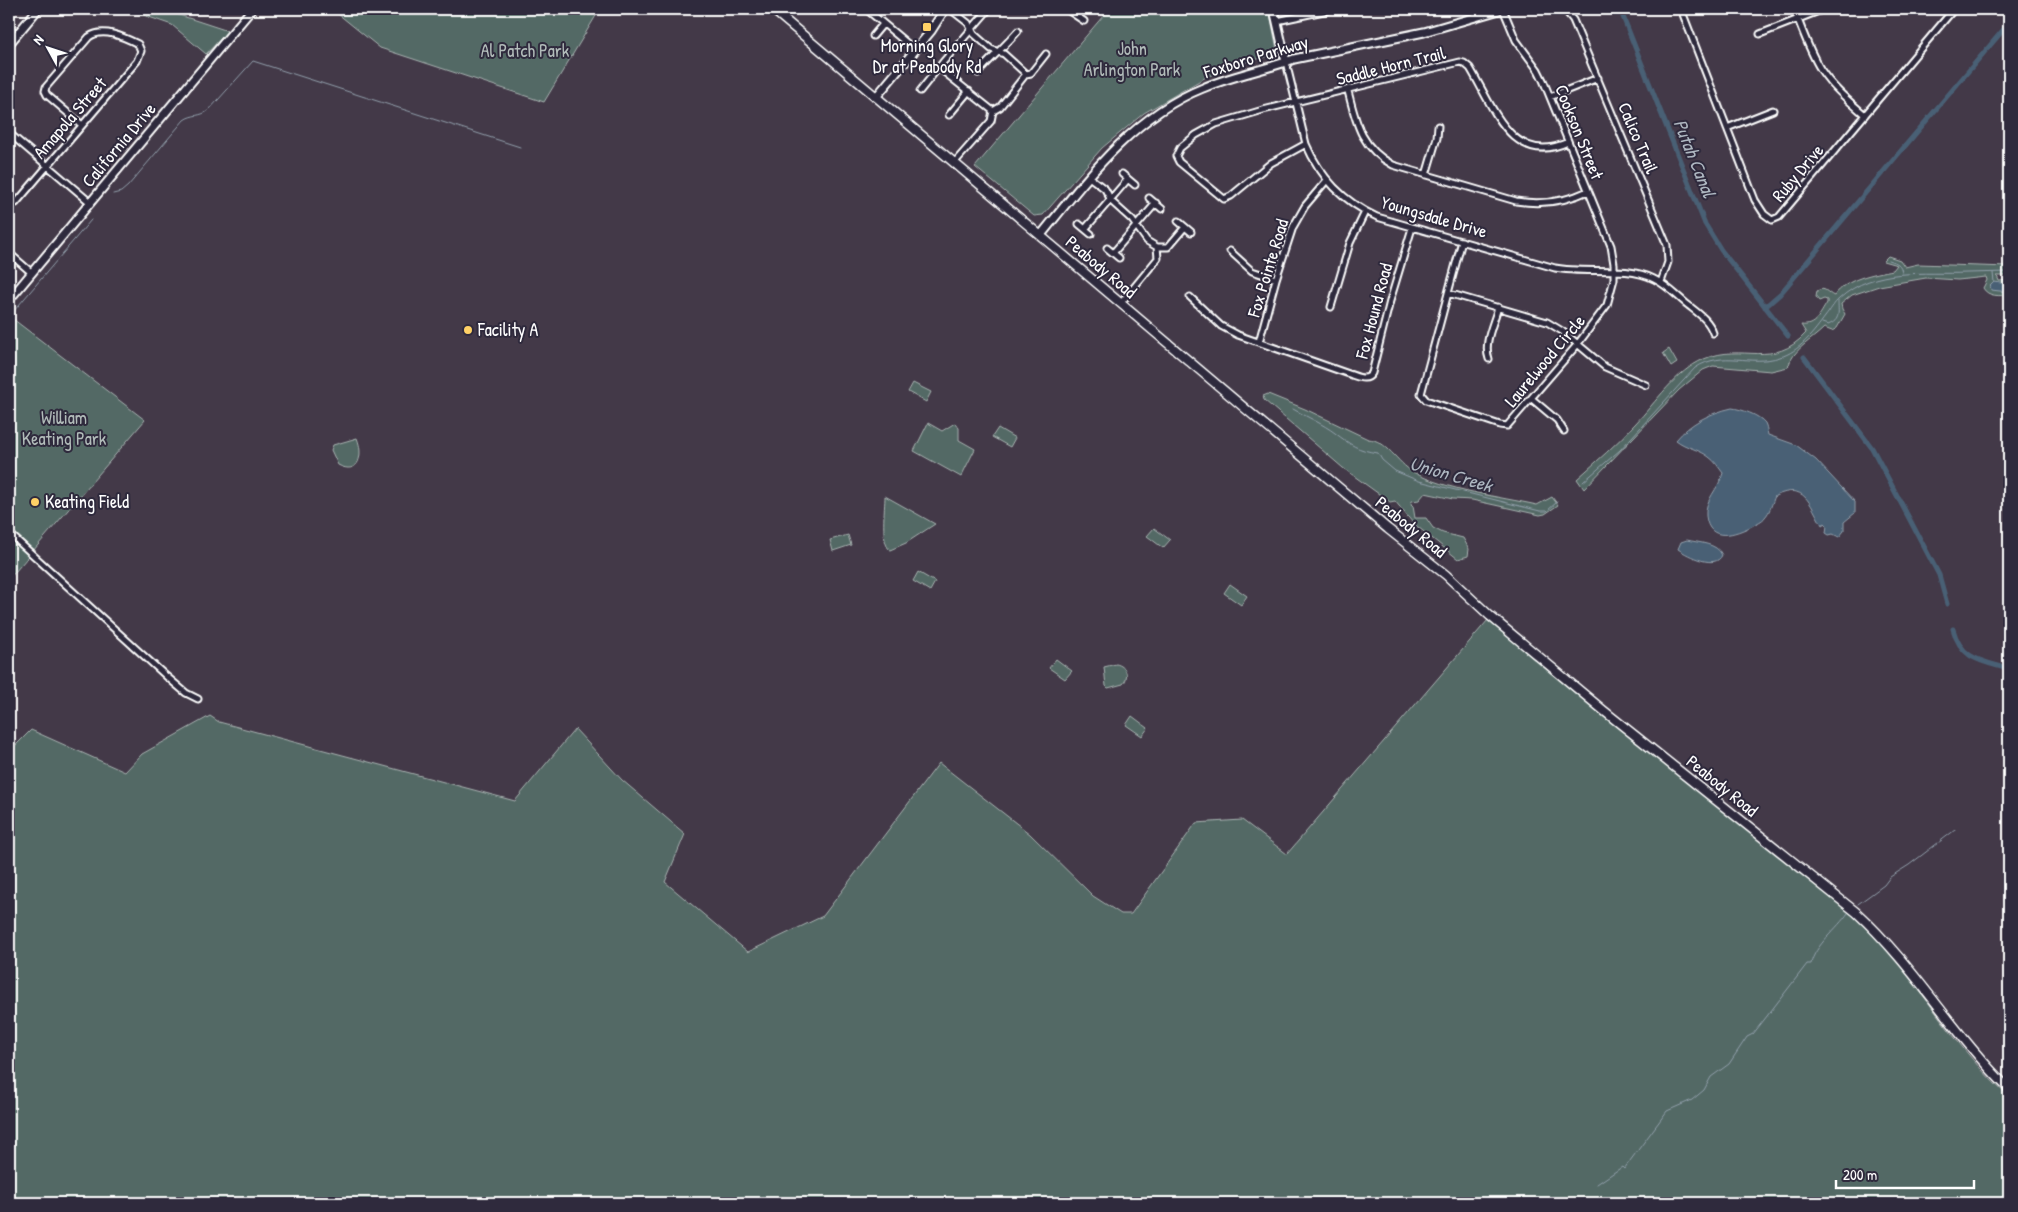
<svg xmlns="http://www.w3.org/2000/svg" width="2018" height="1212" font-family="'Patrick Hand',sans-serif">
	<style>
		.green { fill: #536965; stroke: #a9b4b2 }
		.water { fill: #4a6075; stroke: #92a0ac }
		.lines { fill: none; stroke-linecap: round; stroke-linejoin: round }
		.stream { stroke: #92a0ac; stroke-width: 1 }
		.canal { stroke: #4a6075; stroke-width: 5 }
		.street-casing { stroke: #fff; stroke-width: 9 }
		.secondary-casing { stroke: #fff; stroke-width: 11 }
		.primary-casing { stroke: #fff; stroke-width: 11 }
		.street { stroke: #2f2a3d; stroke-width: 5 }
		.secondary { stroke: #2f2a3d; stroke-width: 7 }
		.primary { stroke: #2f2a3d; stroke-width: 8 }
		.poi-dot { fill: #ffd166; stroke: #2f2a3d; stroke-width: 2 }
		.labels { text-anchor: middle; stroke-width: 4; stroke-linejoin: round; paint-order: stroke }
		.poi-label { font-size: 18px; fill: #fff; stroke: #2f2a3d; text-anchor: start }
		.park-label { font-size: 18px; fill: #b2bcba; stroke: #2f2a3d }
		.street-label { font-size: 18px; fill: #fff; stroke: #2f2a3d }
		.water-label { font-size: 19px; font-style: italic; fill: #aeb7c1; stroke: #2f2a3d }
	</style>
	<rect width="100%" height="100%" fill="#433948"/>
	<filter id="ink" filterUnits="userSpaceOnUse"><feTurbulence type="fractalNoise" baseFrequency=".02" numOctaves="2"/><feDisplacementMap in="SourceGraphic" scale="10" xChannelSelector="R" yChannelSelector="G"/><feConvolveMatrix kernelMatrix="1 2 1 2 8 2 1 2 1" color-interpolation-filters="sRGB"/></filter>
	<g filter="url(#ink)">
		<path class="green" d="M 126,9 L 161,9 L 228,31 L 206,54 L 172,25 Z
			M 332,9 L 600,9 L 544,102 L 380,48 Z
			M 1109,9 L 1269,9 L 1277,50 L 1273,55 L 1242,63 L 1206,77 L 1144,113 L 1102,148 L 1043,215 L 1034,216 L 975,167 Z
			M 1888,256 L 1900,260 L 1905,267 L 1918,264 L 2009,267 L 2009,276 L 1997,276 L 1999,281 L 2009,280 L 2009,295 C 2000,296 1988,297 1983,288 L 1987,280 L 1986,277 L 1958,280 L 1926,278 L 1879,286 L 1852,295 L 1841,304 L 1842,309 L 1845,314 L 1837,328 L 1832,331 L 1824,328 C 1811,341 1793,349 1788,367 L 1771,371 L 1713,366 L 1703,370 L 1679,390 L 1584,489 L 1577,479 C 1597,461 1617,444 1635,424 C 1656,402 1676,371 1704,359 C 1743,342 1773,370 1806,333 L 1801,325 C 1815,327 1820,314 1827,303 L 1827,300 L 1824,299 L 1819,301 L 1816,297 L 1817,291 C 1825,286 1827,293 1834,296 C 1847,278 1873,274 1893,270 L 1897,265 L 1883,261 Z
			M 9,316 L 145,420 L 9,579 Z
			M 1669,349 L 1677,363 L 1671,367 L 1663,353 Z
			M 913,383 L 931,392 L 926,402 L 908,392 Z
			M 1268,394 L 1305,409 L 1368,439 C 1387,440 1397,463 1413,472 C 1445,490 1501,497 1537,505 L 1552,497 L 1558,505 L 1545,514 L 1540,515 L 1472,500 L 1453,499 L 1425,493 L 1419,500 L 1412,501 L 1411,504 L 1413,506 L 1415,518 L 1426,518 L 1433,528 L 1443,533 L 1463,538 L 1469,549 L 1468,556 L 1458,559 L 1413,523 L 1395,501 L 1390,502 L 1343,468 L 1264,400 L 1263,396 Z
			M 928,423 L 942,431 L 955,423 L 959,428 L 959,440 L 975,449 L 961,477 L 914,451 Z
			M 998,428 L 1015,438 L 1010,447 L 992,437 Z
			M 357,438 C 364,455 359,476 338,465 L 331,450 L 333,445 Z
			M 885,496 L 935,524 L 906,543 L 890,550 C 880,542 885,508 885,496 Z
			M 1154,528 L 1170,540 L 1163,548 L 1147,536 Z
			M 848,535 L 851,545 L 833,551 L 830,540 Z
			M 918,572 L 935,582 L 930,591 L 913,581 Z
			M 1230,584 L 1247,596 L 1241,605 L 1224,593 Z
			M 1488,620 L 1612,723 L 1832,897 C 1858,919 1881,942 1902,968 C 1937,1012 1967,1060 2009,1097 L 2009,1203 L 9,1203 L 9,752 L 31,730 L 125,772 L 142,754 L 210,716 L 219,722 L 515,801 L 575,729 L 622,780 L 685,834 L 665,882 L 748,952 L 823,916 L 939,763 L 1030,834 L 1093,896 L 1121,914 L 1131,914 L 1196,823 L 1242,820 L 1287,854 Z
			M 1056,659 L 1072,671 L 1065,679 L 1049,668 Z
			M 1116,664 C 1126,666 1130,676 1123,684 L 1108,688 L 1106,686 L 1104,667 Z
			M 1132,716 L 1148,728 L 1142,736 L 1126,725 Z"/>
		<path class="water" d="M 1994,282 L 2009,284 L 2009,292 L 1991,290 L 1990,286 Z
			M 1732,408 C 1741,409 1759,415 1765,423 C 1767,427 1767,431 1768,435 L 1796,445 L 1816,460 L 1855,502 L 1855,513 L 1844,522 L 1844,531 L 1839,537 L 1833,534 L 1829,535 L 1826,533 L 1827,525 L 1825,523 L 1822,525 C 1809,503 1805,482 1775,496 C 1772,503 1770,512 1765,517 C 1763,521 1756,523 1752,526 C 1736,534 1709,544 1706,516 C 1704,500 1719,489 1723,473 C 1719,468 1715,461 1709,457 C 1699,449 1686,448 1676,440 C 1690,423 1710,413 1732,408 Z
			M 1687,540 C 1699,543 1717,543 1722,555 C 1716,570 1688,556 1678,549 L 1681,542 Z"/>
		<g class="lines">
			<path class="stream" d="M 113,194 L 121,192 L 128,186 L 184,120 C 192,114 201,117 209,110 L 253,61 L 520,147
				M 1888,260 C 1897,263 1901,263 1902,273
				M 1993,273 L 1994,282
				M 10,314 L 13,312 L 91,220
				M 1822,323 L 1828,325 C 1841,320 1838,312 1838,301
				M 1293,409 C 1307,417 1323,424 1335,433 C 1351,445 1357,450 1378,453 L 1382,460 L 1395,471 L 1419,481 L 1540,511 L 1547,511 L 1557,502
				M 1583,482 L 1620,450 L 1695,368 C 1724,349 1750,367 1780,357 C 1799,352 1814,332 1825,317 C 1830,311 1834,303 1839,299 C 1875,266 1924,275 1967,273 C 1981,273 1995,272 2009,272
				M 1858,904 L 1884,885 L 1890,877 L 1909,865 L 1955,830
				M 1597,1184 L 1622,1167 L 1624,1169 L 1667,1111 L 1692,1100 L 1704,1090 L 1711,1077 L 1729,1064 L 1747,1037 L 1753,1034 L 1764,1020 L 1807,964 L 1811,964 C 1814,946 1838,928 1848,913"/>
			<path class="canal" d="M 1620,9 L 1705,224 L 1721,250 L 1788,336
				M 1765,307 L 1780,294 L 2009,23
				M 1804,357 L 1872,448 L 1939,575 L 1947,604
				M 1953,629 C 1961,660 1982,661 2009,669"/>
			<defs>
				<path id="street" d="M 866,9 L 915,50
					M 950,9 L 968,23 L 974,34 L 991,49 L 1004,54 L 1026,74
					M 1066,9 L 1084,21
					M 1564,9 L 1573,20 L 1667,245 L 1668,262 L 1661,282
					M 1681,9 L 1755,200 L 1764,214 L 1772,220 L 1779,217 L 1954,9
					M 1794,9 C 1802,29 1809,51 1821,70 C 1833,88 1849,101 1865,115
					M 1277,21 L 1333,9
					M 1760,34 L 1824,9
					M 873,36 L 883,24
					M 1286,62 L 1306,144 C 1320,177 1344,202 1377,217 L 1555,268 C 1586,274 1626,265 1654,279 C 1667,285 1677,296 1688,305 C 1698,313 1709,320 1713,333
					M 939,68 L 993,111
					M 978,73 C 991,58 1005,46 1018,31
					M 920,91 L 943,62 L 989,9
					M 1348,91 C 1356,123 1361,148 1393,165 L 1516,201 C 1541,205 1565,202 1588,191
					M 1550,97 L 1598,78
					M 993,111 L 1000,107 L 1026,74 L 1031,73 L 1046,54
					M 949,115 L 969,91
					M 1727,128 L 1773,110
					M 9,133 L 91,203
					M 1306,144 L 1271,163 L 1231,196 L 1224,199 L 1179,162 L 1176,156 L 1180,148 L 1196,135 L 1216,124 L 1263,110 L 1460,62 L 1464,63 L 1470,68 C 1493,106 1512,168 1568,142
					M 955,162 L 991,121 L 993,111
					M 1122,174 L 1135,185
					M 1426,175 L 1437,138 L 1438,126
					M 1089,177 L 1105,189 L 1112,202 L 1132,220 L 1147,241 L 1157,247
					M 1149,198 L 1162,209
					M 9,203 L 16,203 L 137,61 L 141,51 L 138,44 C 124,37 103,27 89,37 L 46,87 L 45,91 L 47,95 L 82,125
					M 1178,221 L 1191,232
					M 1079,224 L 1091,234
					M 1085,229 L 1128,179
					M 1462,241 L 1421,394 L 1426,400 L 1500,425 L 1507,426 L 1577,345 L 1607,305 L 1614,279 L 1614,264 L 1611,246 L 1543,80 L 1538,70 L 1516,40 L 1503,9
					M 1107,248 L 1119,258
					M 1230,251 L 1252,271 L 1276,279
					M 9,253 L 32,273
					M 1113,253 L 1156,203
					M 1448,293 L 1547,322 L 1562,331 L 1605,367 L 1646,385
					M 1190,297 L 1221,326 L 1238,335 L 1349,374 C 1358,377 1367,382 1372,373 L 1390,301 L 1412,228
					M 1121,303 L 1158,258 L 1157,247 L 1168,247 L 1185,227
					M 1331,307 L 1350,243 L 1365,212
					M 1259,342 L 1276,279 L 1293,227 L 1305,206 L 1327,180
					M 1489,359 C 1483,343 1494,323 1498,307
					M 1532,399 L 1557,420 L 1564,431
					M 9,533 L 166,676 L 186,693 L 198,699"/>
				<path id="secondary" d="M 1274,9 L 1286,62
					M 9,44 L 38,9
					M 876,97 L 931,31 L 945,9
					M 1041,235 C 1087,178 1133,116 1203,88 C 1233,75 1265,70 1294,59 L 1424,32 L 1503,9
					M 9,300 L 252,9"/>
				<path id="primary" d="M 772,9 L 1388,529 L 1446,575 L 1490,616 L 1603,710 L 1856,912 C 1914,965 1953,1034 2009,1089"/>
			</defs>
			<use href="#street" class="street-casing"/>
			<use href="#secondary" class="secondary-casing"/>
			<use href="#primary" class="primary-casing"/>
			<use href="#street" class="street"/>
			<use href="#secondary" class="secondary"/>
			<use href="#primary" class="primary"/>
		</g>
	</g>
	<g class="poi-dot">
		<rect x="922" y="22" width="10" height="10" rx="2.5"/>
		<circle cx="468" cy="330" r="5"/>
		<circle cx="35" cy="502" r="5"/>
	</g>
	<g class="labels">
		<g class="poi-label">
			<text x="927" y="52" text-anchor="middle">Morning Glory<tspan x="927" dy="21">Dr at Peabody Rd</tspan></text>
			<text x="478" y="336">Facility A</text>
			<text x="45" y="508">Keating Field</text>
		</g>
		<g class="park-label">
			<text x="1132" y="55">John<tspan x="1132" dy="21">Arlington Park</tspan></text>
			<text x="525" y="57">Al Patch Park</text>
			<text x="64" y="424">William<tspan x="64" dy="21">Keating Park</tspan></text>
		</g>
		<g class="street-label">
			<text transform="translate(1256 57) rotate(-17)" y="6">Foxboro Parkway</text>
			<text transform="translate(1391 66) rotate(-14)" y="6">Saddle Horn Trail</text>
			<text transform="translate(70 118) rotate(-49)" y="6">Amapola Street</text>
			<text transform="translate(1579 132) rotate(68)" y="6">Cookson Street</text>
			<text transform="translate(1638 138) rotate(67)" y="6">Calico Trail</text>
			<text transform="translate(119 145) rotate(-50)" y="6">California Drive</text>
			<text transform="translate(1798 173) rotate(-50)" y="6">Ruby Drive</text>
			<text transform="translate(1434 217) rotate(16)" y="6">Youngsdale Drive</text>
			<text transform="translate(1101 267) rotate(40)" y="6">Peabody Road</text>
			<text transform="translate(1268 268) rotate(-73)" y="6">Fox Pointe Road</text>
			<text transform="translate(1374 311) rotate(-75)" y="6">Fox Hound Road</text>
			<text transform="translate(1545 361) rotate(-50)" y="6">Laurelwood Circle</text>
			<text transform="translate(1411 527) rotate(39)" y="6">Peabody Road</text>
			<text transform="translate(1722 786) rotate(39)" y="6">Peabody Road</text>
		</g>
		<g class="water-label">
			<text transform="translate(1695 158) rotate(68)" y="7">Putah Canal</text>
			<text transform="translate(1451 474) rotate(16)" y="7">Union Creek</text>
		</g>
	</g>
	<rect width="2018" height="1212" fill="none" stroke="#2f2a3d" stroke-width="30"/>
	<rect x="15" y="15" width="1988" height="1182" fill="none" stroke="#fff" stroke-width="2" filter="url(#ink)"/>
	<g transform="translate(48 48) rotate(310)" stroke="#2f2a3d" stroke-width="4" paint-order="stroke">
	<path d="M0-4L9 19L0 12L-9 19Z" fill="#ffffff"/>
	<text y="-8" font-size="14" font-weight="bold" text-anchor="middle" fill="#ffffff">N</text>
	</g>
	<path d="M1836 1180v8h138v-8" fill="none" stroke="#ffffff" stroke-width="2.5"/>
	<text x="1843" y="1180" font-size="15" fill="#ffffff" stroke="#2f2a3d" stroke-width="4" paint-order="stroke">200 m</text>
</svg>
